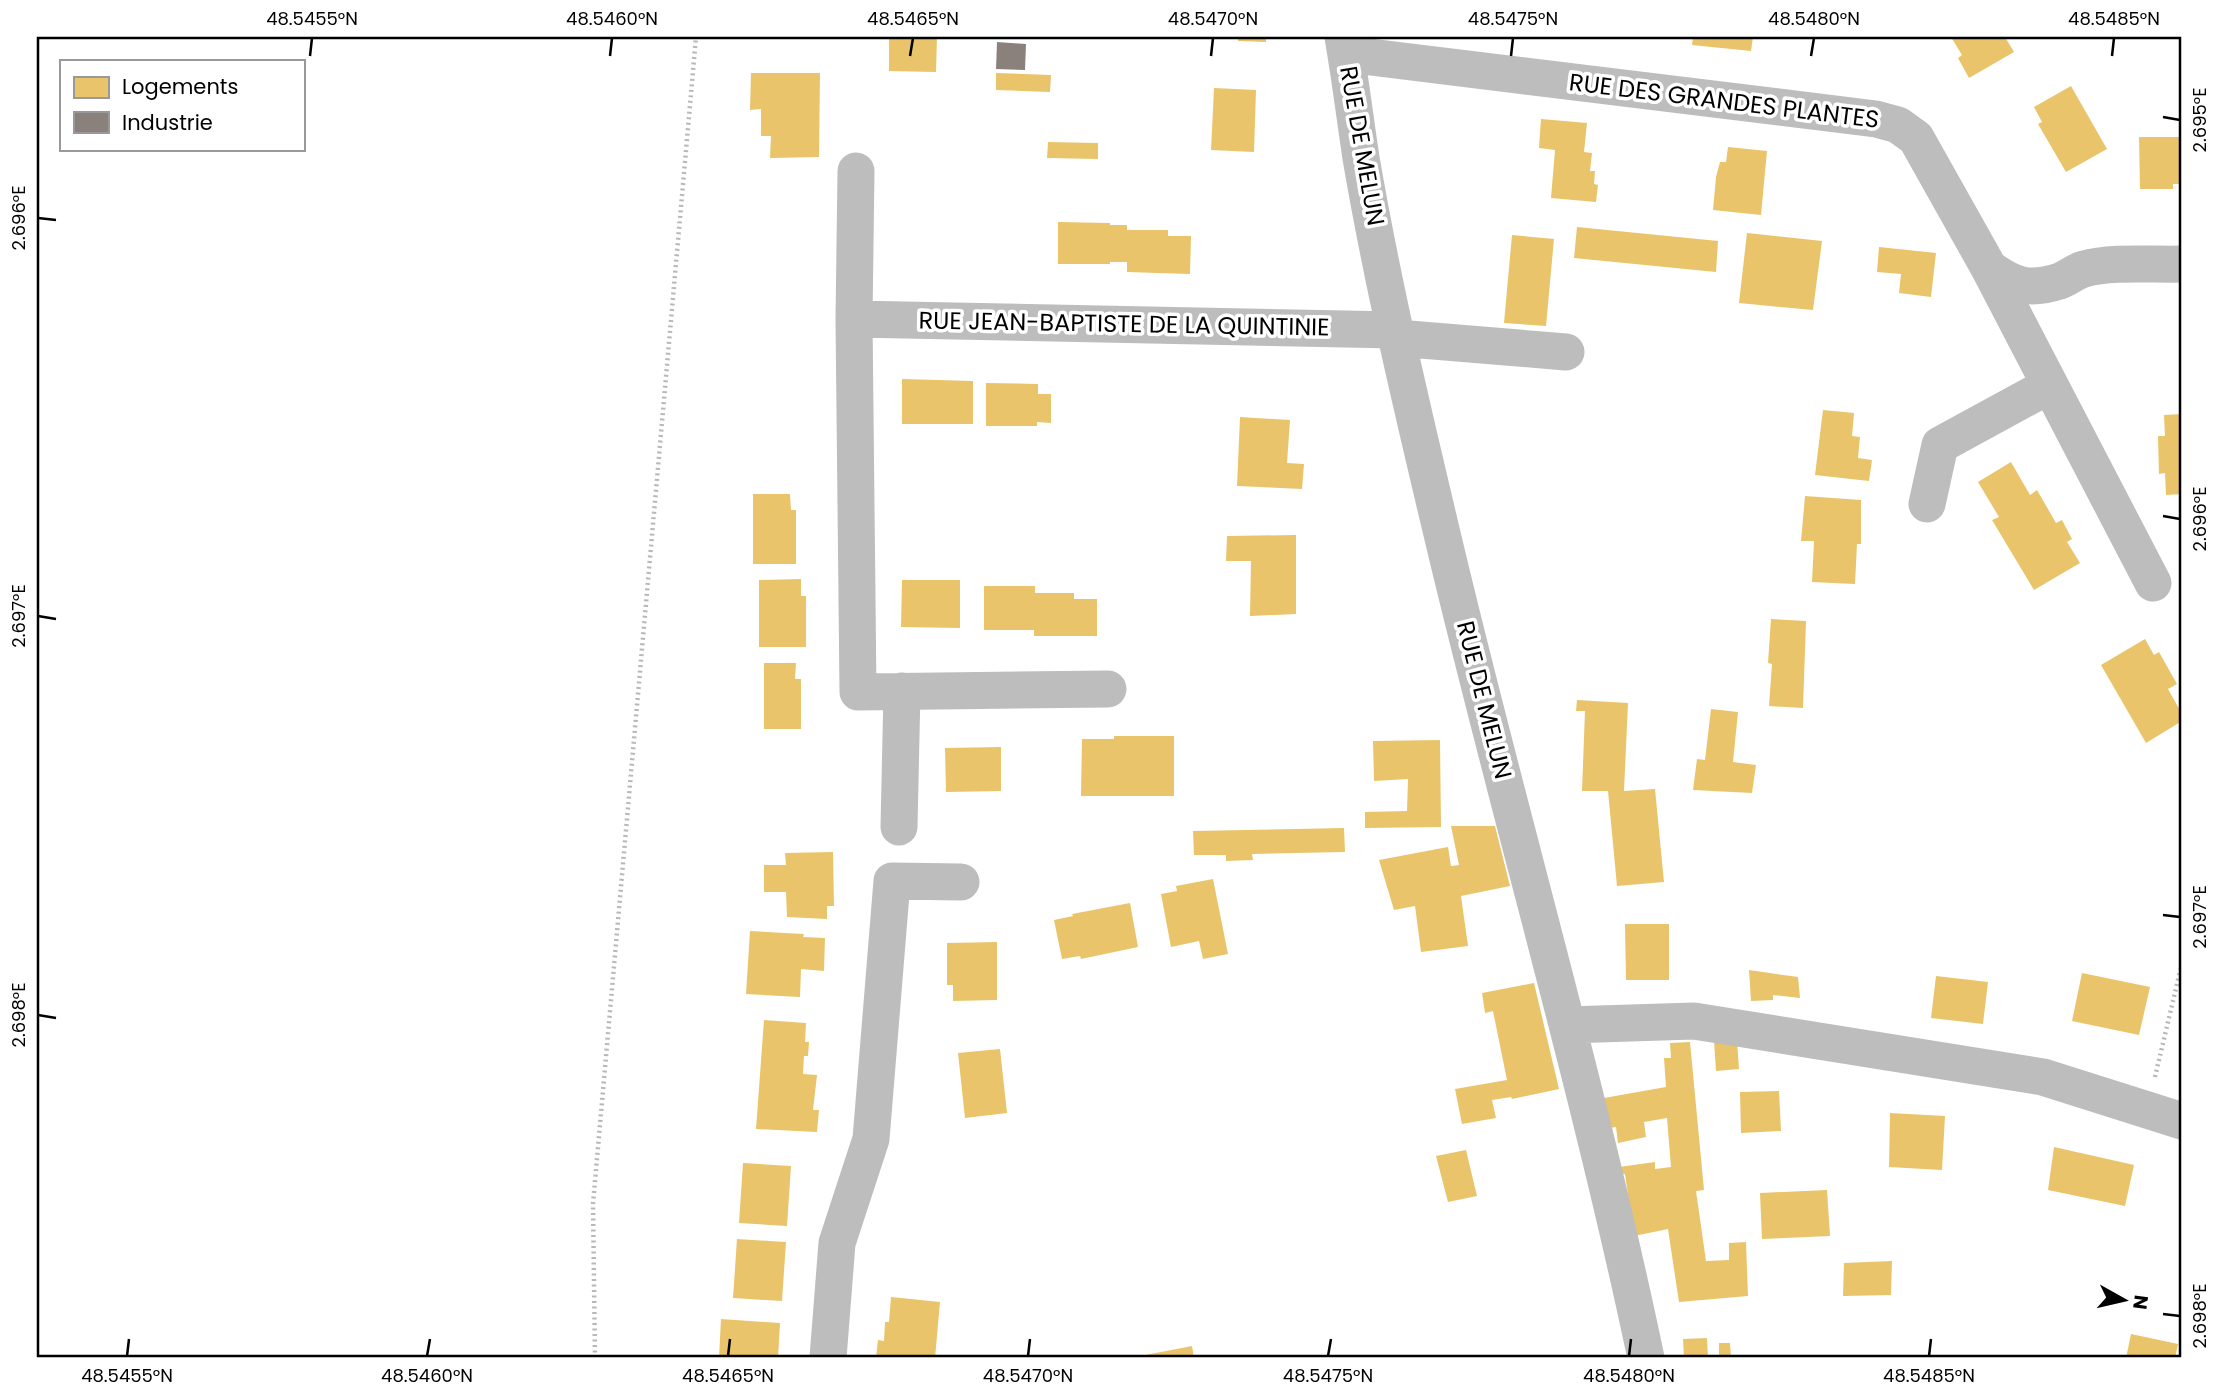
<svg xmlns="http://www.w3.org/2000/svg" width="2219" height="1395" font-family="Poppins,sans-serif">
	<style>
		.homes { fill: #e9c46a }
		.industry { fill: #8a817c }
		.lines { fill: none; stroke-linecap: round; stroke-linejoin: round }
		.path { stroke: #b8b8b8; stroke-width: 4.5; stroke-dasharray: 2 3.5; stroke-linecap: butt }
		.minor { stroke: #bdbdbd; stroke-width: 37 }
		.ticks { fill: none; stroke: #000; stroke-width: 2.5 }
		.labels { text-anchor: middle; stroke-width: 7; stroke-linejoin: round; paint-order: stroke }
		.street-label { font-size: 24px; fill: #000; stroke: #fff }
		.neatline { fill: none; stroke: #000; stroke-width: 2.5 }
		.ticks-label { font-size: 18px; text-anchor: middle; fill: #000 }
	</style>
	<rect width="100%" height="100%" fill="#fff"/>
	<path class="homes" d="M 889,37 L 937,37 L 936,72 L 889,71 Z
		M 1238,37 L 1266,37 L 1266,42 L 1238,41 Z
		M 1693,37 L 1753,37 L 1751,51 L 1692,45 Z
		M 1951,37 L 2005,37 L 2014,52 L 1969,78 L 1958,58 L 1962,55 Z
		M 751,73 L 820,73 L 819,157 L 770,158 L 771,136 L 761,136 L 761,109 L 750,110 Z
		M 996,73 L 1051,75 L 1050,92 L 996,90 Z
		M 2071,86 L 2107,149 L 2066,172 L 2038,124 L 2042,122 L 2034,107 Z
		M 1214,88 L 1256,90 L 1254,152 L 1211,150 Z
		M 1541,119 L 1587,123 L 1584,152 L 1592,153 L 1590,171 L 1595,171 L 1594,184 L 1598,185 L 1596,202 L 1551,198 L 1555,150 L 1539,148 Z
		M 2139,137 L 2182,137 L 2182,184 L 2173,184 L 2173,189 L 2140,189 Z
		M 1048,142 L 1098,143 L 1098,159 L 1047,158 Z
		M 1728,147 L 1767,151 L 1761,215 L 1713,210 L 1716,177 L 1720,162 L 1726,162 Z
		M 1058,222 L 1110,223 L 1110,225 L 1127,225 L 1127,230 L 1168,230 L 1168,236 L 1191,236 L 1190,274 L 1127,272 L 1127,262 L 1110,262 L 1110,264 L 1058,264 Z
		M 1577,227 L 1718,241 L 1716,272 L 1574,258 Z
		M 1747,233 L 1822,241 L 1813,310 L 1739,303 Z
		M 1512,235 L 1554,239 L 1546,326 L 1504,323 Z
		M 1879,247 L 1936,253 L 1931,297 L 1899,293 L 1901,274 L 1877,272 Z
		M 902,379 L 973,381 L 973,424 L 902,424 Z
		M 986,383 L 1038,384 L 1038,394 L 1051,394 L 1051,423 L 1037,422 L 1037,426 L 986,426 Z
		M 1823,410 L 1854,413 L 1852,436 L 1860,437 L 1858,458 L 1872,460 L 1869,481 L 1815,475 Z
		M 2182,414 L 2182,494 L 2166,495 L 2165,473 L 2159,474 L 2158,436 L 2165,436 L 2164,415 Z
		M 1240,417 L 1290,420 L 1287,463 L 1304,464 L 1302,489 L 1237,486 Z
		M 2011,462 L 2030,495 L 2037,490 L 2056,523 L 2062,520 L 2072,539 L 2067,542 L 2080,563 L 2034,590 L 1992,520 L 1999,517 L 1978,482 Z
		M 753,494 L 790,494 L 791,510 L 796,510 L 796,564 L 753,564 Z
		M 1805,496 L 1861,500 L 1861,544 L 1857,544 L 1855,584 L 1812,582 L 1814,541 L 1801,541 Z
		M 1296,535 L 1296,614 L 1250,616 L 1251,561 L 1226,561 L 1227,536 Z
		M 801,579 L 801,596 L 806,596 L 806,647 L 759,647 L 759,580 Z
		M 902,580 L 960,580 L 960,628 L 901,627 Z
		M 984,586 L 1035,586 L 1035,593 L 1074,593 L 1074,599 L 1097,599 L 1097,636 L 1034,636 L 1034,630 L 984,630 Z
		M 1771,619 L 1806,621 L 1803,708 L 1769,706 L 1772,664 L 1768,663 Z
		M 2145,639 L 2154,655 L 2159,652 L 2177,684 L 2168,689 L 2182,714 L 2182,721 L 2146,743 L 2101,665 Z
		M 764,663 L 796,663 L 795,679 L 801,679 L 801,729 L 764,729 Z
		M 1577,700 L 1628,703 L 1624,791 L 1655,789 L 1664,882 L 1617,886 L 1608,791 L 1582,791 L 1585,711 L 1576,711 Z
		M 1711,709 L 1738,712 L 1733,762 L 1756,765 L 1752,793 L 1693,790 L 1697,759 L 1705,760 Z
		M 1114,736 L 1174,736 L 1174,796 L 1081,796 L 1082,739 L 1114,739 Z
		M 1440,740 L 1441,827 L 1365,828 L 1365,812 L 1407,811 L 1408,779 L 1374,781 L 1373,741 Z
		M 1001,747 L 1001,791 L 946,792 L 945,748 Z
		M 1451,826 L 1495,826 L 1510,886 L 1461,896 L 1468,946 L 1421,952 L 1415,906 L 1394,910 L 1379,860 L 1448,847 L 1451,866 L 1459,865 Z
		M 1344,828 L 1345,852 L 1252,854 L 1253,860 L 1226,861 L 1226,855 L 1194,855 L 1193,831 Z
		M 833,852 L 834,906 L 827,906 L 827,919 L 787,917 L 786,892 L 764,892 L 764,865 L 786,865 L 785,853 Z
		M 1213,879 L 1228,954 L 1203,959 L 1199,941 L 1171,947 L 1161,894 L 1177,891 L 1176,886 Z
		M 1130,903 L 1138,947 L 1081,959 L 1080,956 L 1062,959 L 1054,920 L 1073,916 L 1072,914 Z
		M 1625,924 L 1669,924 L 1669,980 L 1626,980 Z
		M 750,931 L 804,934 L 803,937 L 825,938 L 824,971 L 801,969 L 800,997 L 746,994 Z
		M 997,942 L 997,1000 L 953,1001 L 953,985 L 947,985 L 947,943 Z
		M 1749,970 L 1798,977 L 1800,998 L 1773,995 L 1773,1000 L 1751,1001 Z
		M 2082,973 L 2150,987 L 2139,1035 L 2072,1021 Z
		M 1936,976 L 1988,982 L 1983,1024 L 1931,1018 Z
		M 1534,983 L 1559,1089 L 1512,1099 L 1511,1097 L 1492,1100 L 1496,1118 L 1462,1124 L 1455,1089 L 1507,1080 L 1493,1011 L 1485,1013 L 1482,993 Z
		M 764,1020 L 806,1023 L 805,1042 L 809,1042 L 808,1056 L 804,1056 L 803,1074 L 817,1075 L 813,1110 L 819,1110 L 817,1132 L 756,1129 Z
		M 1737,1040 L 1739,1069 L 1716,1071 L 1714,1041 Z
		M 1690,1042 L 1704,1190 L 1696,1191 L 1706,1261 L 1729,1260 L 1729,1243 L 1746,1242 L 1748,1296 L 1679,1302 L 1668,1229 L 1634,1236 L 1625,1174 L 1620,1174 L 1619,1167 L 1655,1162 L 1655,1169 L 1671,1167 L 1667,1118 L 1644,1122 L 1646,1137 L 1618,1143 L 1616,1127 L 1610,1128 L 1604,1098 L 1666,1087 L 1664,1058 L 1671,1058 L 1670,1043 Z
		M 1000,1049 L 1007,1113 L 965,1118 L 958,1053 Z
		M 1779,1091 L 1781,1131 L 1741,1133 L 1740,1092 Z
		M 1890,1113 L 1945,1116 L 1942,1170 L 1889,1167 Z
		M 2054,1147 L 2134,1165 L 2125,1206 L 2048,1190 Z
		M 1466,1150 L 1477,1196 L 1448,1202 L 1436,1156 Z
		M 743,1163 L 791,1166 L 787,1226 L 739,1223 Z
		M 1827,1190 L 1830,1236 L 1762,1239 L 1760,1193 Z
		M 737,1239 L 786,1242 L 782,1301 L 733,1298 Z
		M 1892,1261 L 1891,1295 L 1843,1296 L 1844,1263 Z
		M 891,1297 L 940,1302 L 935,1358 L 876,1358 L 878,1340 L 884,1341 L 885,1322 L 889,1322 Z
		M 721,1319 L 780,1323 L 778,1358 L 719,1358 Z
		M 2131,1334 L 2178,1344 L 2175,1358 L 2126,1358 Z
		M 1707,1338 L 1708,1358 L 1684,1358 L 1683,1339 Z
		M 1719,1343 L 1730,1343 L 1731,1358 L 1719,1358 Z
		M 1192,1346 L 1194,1358 L 1135,1358 L 1135,1357 Z"/>
	<path class="industry" d="M 997,42 L 1026,44 L 1025,70 L 996,69 Z"/>
	<g class="lines">
		<path class="path" d="M 2155,1077 L 2182,963
			M 595,1358 L 593,1204 L 696,37"/>
		<path class="minor" d="M 1343,37 C 1350,77 1355,118 1361,158 C 1383,286 1413,412 1443,538 C 1508,812 1588,1082 1646,1358
			M 1346,54 L 1876,119 L 1898,125 L 1916,138 L 1989,268 C 2014,286 2029,291 2060,281 C 2068,278 2076,271 2084,269 C 2112,261 2153,265 2182,264
			M 856,171 L 854,319 L 858,692 L 1108,689
			M 1989,268 L 2153,583
			M 854,319 L 1395,330
			M 1397,338 L 1566,352
			M 1927,504 L 1940,445 L 2050,385
			M 899,827 L 902,691
			M 1567,1025 L 1694,1021 L 2043,1077 L 2182,1121
			M 828,1358 L 837,1243 L 871,1139 L 892,881 L 961,882"/>
	</g>
	<path class="ticks" d="M 310,56 L 312,38M 610,56 L 612,38M 910,56 L 913,38M 1211,56 L 1213,38M 1511,56 L 1513,38M 1811,56 L 1814,38M 2112,56 L 2114,38M 2163,117 L 2180,120M 38,218 L 56,220M 2163,516 L 2180,519M 38,616 L 56,619M 2163,915 L 2180,917M 38,1015 L 56,1018M 2163,1314 L 2180,1316M 127,1356 L 129,1339M 427,1356 L 430,1339M 728,1356 L 730,1339M 1028,1356 L 1030,1339M 1328,1356 L 1331,1339M 1629,1356 L 1631,1339M 1929,1356 L 1931,1339"/>
	<g class="labels">
		<g class="street-label">
			<text transform="translate(1724 101) rotate(7)" y="8">RUE DES GRANDES PLANTES</text>
			<text transform="translate(1362 146) rotate(80)" y="8">RUE DE MELUN</text>
			<text transform="translate(1124 324) rotate(1)" y="8">RUE JEAN-BAPTISTE DE LA QUINTINIE</text>
			<text transform="translate(1484 700) rotate(76)" y="8">RUE DE MELUN</text>
		</g>
	</g>
	<rect width="2219" height="1395" fill="none" stroke="#ffffff" stroke-width="77"/>
	<rect x="60" y="60" width="245" height="91" fill="#ffffff" stroke="#999999" stroke-width="2"/>
	<rect x="74" y="77" width="35" height="21" fill="#e9c46a" stroke="#999999" stroke-width="2"/>
	<text x="122" y="94" font-size="21" fill="#000000">Logements</text>
	<rect x="74" y="112" width="35" height="21" fill="#8a817c" stroke="#999999" stroke-width="2"/>
	<text x="122" y="130" font-size="21" fill="#000000">Industrie</text>
	<g transform="translate(2124 1300) rotate(98)" stroke="#ffffff" stroke-width="5" paint-order="stroke">
	<path d="M0-5L12 26L0 18L-12 26Z" fill="#000000"/>
	<text y="-10" font-size="19" font-weight="bold" text-anchor="middle" fill="#000000">N</text>
	</g>
	<rect x="38" y="38" width="2142" height="1318" class="neatline"/>
	<g class="ticks-label">
		<text x="312" y="25">48.5455°N</text>
		<text x="612" y="25">48.5460°N</text>
		<text x="913" y="25">48.5465°N</text>
		<text x="1213" y="25">48.5470°N</text>
		<text x="1513" y="25">48.5475°N</text>
		<text x="1814" y="25">48.5480°N</text>
		<text x="2114" y="25">48.5485°N</text>
		<text transform="translate(2200 120) rotate(-90)" y="6">2.695°E</text>
		<text transform="translate(19 218) rotate(-90)" y="6">2.696°E</text>
		<text transform="translate(2200 519) rotate(-90)" y="6">2.696°E</text>
		<text transform="translate(19 616) rotate(-90)" y="6">2.697°E</text>
		<text transform="translate(2200 917) rotate(-90)" y="6">2.697°E</text>
		<text transform="translate(19 1015) rotate(-90)" y="6">2.698°E</text>
		<text transform="translate(2200 1316) rotate(-90)" y="6">2.698°E</text>
		<text x="127" y="1382">48.5455°N</text>
		<text x="427" y="1382">48.5460°N</text>
		<text x="728" y="1382">48.5465°N</text>
		<text x="1028" y="1382">48.5470°N</text>
		<text x="1328" y="1382">48.5475°N</text>
		<text x="1629" y="1382">48.5480°N</text>
		<text x="1929" y="1382">48.5485°N</text>
	</g>
</svg>
